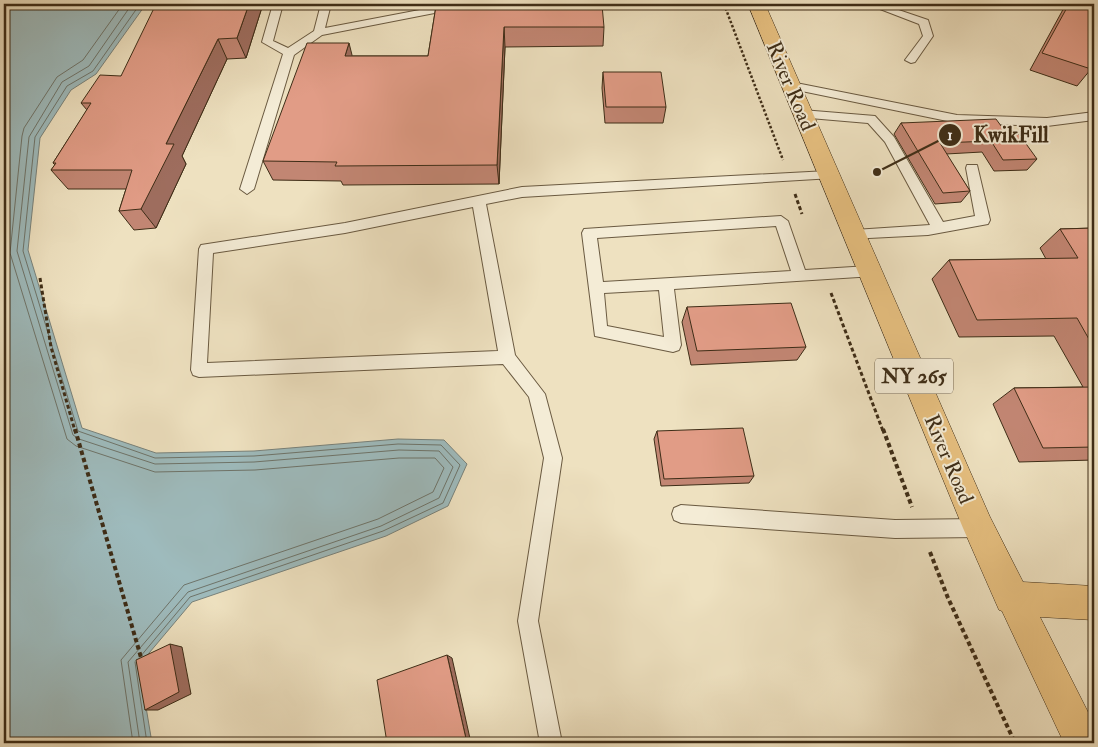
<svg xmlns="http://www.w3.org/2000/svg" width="1098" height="747" font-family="'IM FELL Double Pica',serif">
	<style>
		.water { fill: #9ebbbd; stroke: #78827b }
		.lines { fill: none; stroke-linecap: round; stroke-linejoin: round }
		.shore { stroke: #6e746a; stroke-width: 1 }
		.lane-casing { stroke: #6a5a41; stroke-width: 2 }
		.primary-casing { stroke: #3e2d17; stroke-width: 1 }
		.path-far2 { stroke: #3e2d17; stroke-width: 2.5; stroke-dasharray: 2.5 2; stroke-linecap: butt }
		.path-far1 { stroke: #3e2d17; stroke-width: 3; stroke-dasharray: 4 2.5; stroke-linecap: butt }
		.path { stroke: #3e2d17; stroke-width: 4; stroke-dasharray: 4.5 3; stroke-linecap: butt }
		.lane { fill: #f4ecd6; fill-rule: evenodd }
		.primary { fill: #e7c080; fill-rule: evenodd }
		.wall { fill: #c28673; stroke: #3e2d17 }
		.shaded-wall { fill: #9e6d5e; stroke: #3e2d17 }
		.building { fill: #e19c86; stroke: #3e2d17 }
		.labels { text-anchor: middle; stroke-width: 4; stroke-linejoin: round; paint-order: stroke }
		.shield { fill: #f4ecd6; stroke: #756650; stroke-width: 1 }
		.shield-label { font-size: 20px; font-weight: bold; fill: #3e2d17 }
		.street-label { font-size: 21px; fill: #3e2d17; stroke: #f4ecd6 }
		.leader { fill: none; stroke: #3e2d17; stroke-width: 2 }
		.callout-dot { fill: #3e2d17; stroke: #f4ecd6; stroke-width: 2 }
		.mark-label { font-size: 15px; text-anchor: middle; font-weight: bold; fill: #fff }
		.callout-label { font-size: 22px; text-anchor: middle; font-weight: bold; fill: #3e2d17; stroke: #f4ecd6; stroke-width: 4; stroke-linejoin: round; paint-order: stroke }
	</style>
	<rect width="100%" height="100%" fill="#eee1c0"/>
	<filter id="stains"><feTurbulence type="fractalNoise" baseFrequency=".004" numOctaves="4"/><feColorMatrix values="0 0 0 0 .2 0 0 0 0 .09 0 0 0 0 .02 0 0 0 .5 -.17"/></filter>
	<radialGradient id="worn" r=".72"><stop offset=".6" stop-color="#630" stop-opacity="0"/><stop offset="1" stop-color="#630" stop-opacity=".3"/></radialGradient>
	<path class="water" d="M 4,4 L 146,4 L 96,74 L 71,90 L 40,138 L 28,250 L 82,428 L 156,453 L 254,451 L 398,439 L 444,440 L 467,464 L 448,506 L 386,536 L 192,602 L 139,665 L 152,743 L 4,743 Z"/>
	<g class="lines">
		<path class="shore" d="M 123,4 L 83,60 L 57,77 L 24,128 L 22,136 L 10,253 L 67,439 L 76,446 L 155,472 L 255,470 L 399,458 L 435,458 L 444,468 L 433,492 L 378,519 L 184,585 L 121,660 L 133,743
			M 132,4 L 89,66 L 62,82 L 29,137 L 17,251 L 73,435 L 79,439 L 155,464 L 254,462 L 399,450 L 439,451 L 453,467 L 439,498 L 381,526 L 188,592 L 128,662 L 140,743
			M 140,4 L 93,71 L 67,86 L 35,137 L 23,251 L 78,431 L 155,458 L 254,456 L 398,444 L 441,445 L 460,465 L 443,503 L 383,531 L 190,597 L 140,657
			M 135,662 L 147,743"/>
		<defs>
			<path id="lane" d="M 273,4 L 283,4 L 273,41 L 288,48 L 314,31 L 321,4 L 331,4 L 325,28 L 451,4 L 517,4 L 512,7 L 455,9 L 322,35 L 294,55 L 254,189 L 247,194 L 240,189 L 283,54 L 262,42 Z
				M 867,4 L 881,4 L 928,20 L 933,36 L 915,62 L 911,63 L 905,60 L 923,36 L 919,24 Z
				M 791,82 L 957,115 L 1047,118 L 1094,112 L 1094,120 L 1047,126 L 957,123 L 787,88 L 787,84 Z
				M 802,110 L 875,116 L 894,137 L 943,222 L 975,216 L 966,168 L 967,165 L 977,165 L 990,220 L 988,224 L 928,235 L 849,239 L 847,235 L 849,231 L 854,230 L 930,225 L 885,142 L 868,123 L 798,117 L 796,114 Z
				M 828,171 L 834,175 L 833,178 L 522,197 L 486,204 L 515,355 L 545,394 L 562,458 L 538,621 L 562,743 L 540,743 L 518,621 L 544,458 L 529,397 L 503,364 L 199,377 L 193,375 L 191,370 L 199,249 L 201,245 L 345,223 L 522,187 ZM 473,207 L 498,351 L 207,363 L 213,253 L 345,233 Z
				M 781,216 L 788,221 L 805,270 L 869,266 L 874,268 L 876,272 L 874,276 L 674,289 L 681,345 L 679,350 L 673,352 L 595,336 L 582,233 L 584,229 ZM 776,226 L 791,271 L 603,282 L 597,238 ZM 659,290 L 664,337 L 607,326 L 604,293 Z
				M 681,505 L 895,520 L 979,519 L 986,521 L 988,528 L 986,535 L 979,537 L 895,538 L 681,523 L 674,520 L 672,514 L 674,508 Z"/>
			<path id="primary" d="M 748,4 L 765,4 L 990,517 L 1023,582 L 1094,586 L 1094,620 L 1040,617 L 1094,724 L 1094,743 L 1064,743 L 1002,611 L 999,610 L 963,528 Z"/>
		</defs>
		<use href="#lane" class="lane-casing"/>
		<use href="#primary" class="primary-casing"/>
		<path class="path-far2" d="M 724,4 L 783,160"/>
		<path class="path-far1" d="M 795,194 L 802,214
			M 40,278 L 51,347 L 75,431
			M 831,293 L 883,431"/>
		<path class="path" d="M 75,429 L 142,661
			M 883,429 L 912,507
			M 930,552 L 948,598 L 1015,743"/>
		<use href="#lane" class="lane"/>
		<use href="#primary" class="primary"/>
	</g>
	<path class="wall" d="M 263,4 L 246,58 L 227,59 L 182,156 L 186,164 L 156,228 L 134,230 L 119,211 L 126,189 L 68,189 L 51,170 L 55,165 L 53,163 L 87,110 L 81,103 L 121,76 Z
		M 1066,4 L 1094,4 L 1091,69 L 1077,86 L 1030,70 Z
		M 436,6 L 604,27 L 603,46 L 505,47 L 499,184 L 343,185 L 341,181 L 273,180 L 263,161 L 353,56 L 428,56 Z
		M 603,72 L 666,107 L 663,123 L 605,123 L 602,88 Z
		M 901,123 L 1007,134 L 1037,159 L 1027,170 L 994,171 L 982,152 L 946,154 L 970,191 L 961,202 L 935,204 L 894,134 Z
		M 1094,228 L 1094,460 L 1019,462 L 993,404 L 1014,388 L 1083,387 L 1054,336 L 959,337 L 932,279 L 949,260 L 1046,259 L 1040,248 L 1060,229 Z
		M 687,307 L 806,347 L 797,360 L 691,365 L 682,322 Z
		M 657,431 L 754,476 L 749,483 L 661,486 L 654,439 Z"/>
	<path class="shaded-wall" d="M 249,4 L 263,4 L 246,58 L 237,38 Z
		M 347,4 L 363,4 L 347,6 Z
		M 504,27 L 505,47 L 499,184 L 497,165 Z
		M 218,39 L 227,59 L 182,156 L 186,164 L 156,228 L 141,209 L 166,144 Z
		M 349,43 L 354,63 L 345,56 Z
		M 170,644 L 182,647 L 191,694 L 158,710 L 145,710 Z
		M 447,655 L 452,658 L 471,743 L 467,743 Z"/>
	<path class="building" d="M 156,4 L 249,4 L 237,38 L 218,39 L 166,144 L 174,144 L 141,209 L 119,211 L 132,170 L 51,170 L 56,163 L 53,163 L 91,103 L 81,103 L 100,75 L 121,76 Z
		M 1069,4 L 1094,4 L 1094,62 L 1091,69 L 1042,53 Z
		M 602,5 L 604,27 L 504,27 L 497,165 L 335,166 L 337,162 L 263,161 L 307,43 L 349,43 L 345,56 L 428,56 L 436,6 Z
		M 603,72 L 661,72 L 666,107 L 606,107 Z
		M 996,119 L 1007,134 L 1019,134 L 1037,159 L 1003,160 L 991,141 L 940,143 L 970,191 L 943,193 L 901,123 Z
		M 1094,228 L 1094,348 L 1077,318 L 977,320 L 949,260 L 1078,258 L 1060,229 Z
		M 791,303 L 806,347 L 697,351 L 687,307 Z
		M 1094,387 L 1094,447 L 1043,448 L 1014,388 Z
		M 743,428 L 754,476 L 664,479 L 657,431 Z
		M 170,644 L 179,692 L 145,710 L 136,660 Z
		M 447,655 L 467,743 L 387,743 L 377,680 Z"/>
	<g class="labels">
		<rect class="shield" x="875" y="358.5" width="78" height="35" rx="4"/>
		<g class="shield-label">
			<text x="914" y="383">NY 265</text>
		</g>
		<g class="street-label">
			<text transform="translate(791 86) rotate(67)" y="7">River Road</text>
			<text transform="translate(949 459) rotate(67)" y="7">River Road</text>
		</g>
	</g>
	<path class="leader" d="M877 172L950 135"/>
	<g class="callout-dot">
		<circle cx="877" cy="172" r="5"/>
		<circle cx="950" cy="135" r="12"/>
	</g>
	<g class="mark-label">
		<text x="950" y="140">1</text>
	</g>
	<g class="callout-label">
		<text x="1011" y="142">KwikFill</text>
	</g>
	<rect width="1098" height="747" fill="none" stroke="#eee1c0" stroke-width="20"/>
	<rect x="5" y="5" width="1088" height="737" fill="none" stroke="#3e2d17" stroke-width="2.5"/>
	<rect x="10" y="10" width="1078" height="727" fill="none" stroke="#3e2d17"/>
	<rect width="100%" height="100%" filter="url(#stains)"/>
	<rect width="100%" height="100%" fill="url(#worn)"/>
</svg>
